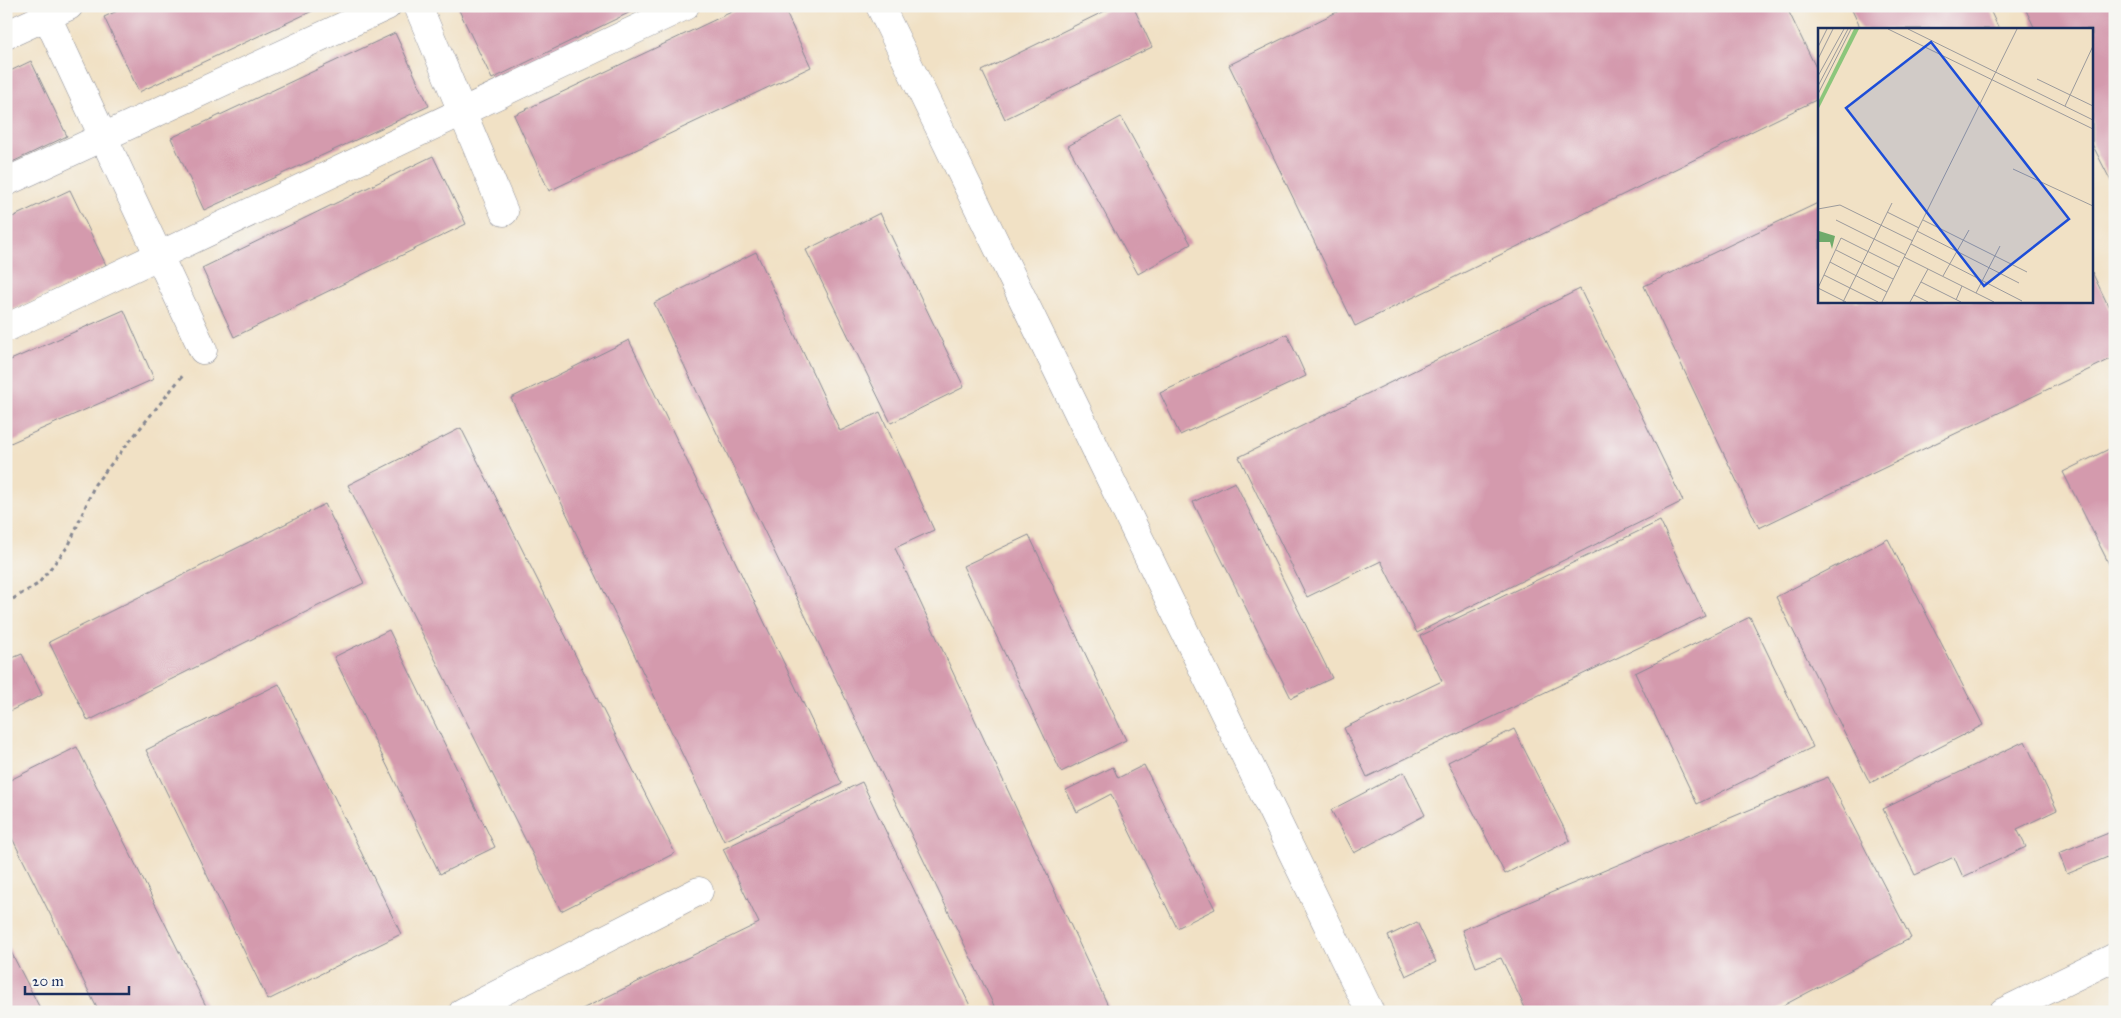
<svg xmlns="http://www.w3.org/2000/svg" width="2121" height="1018" font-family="'IM FELL Great Primer',serif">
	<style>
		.building { fill: #d49aad }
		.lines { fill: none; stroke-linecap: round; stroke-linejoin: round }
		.minor-casing { stroke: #868892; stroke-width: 29 }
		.tertiary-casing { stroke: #868892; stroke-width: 29 }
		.secondary-casing { stroke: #868892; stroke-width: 29 }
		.path { stroke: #868892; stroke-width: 3; stroke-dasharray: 4 4; stroke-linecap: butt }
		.minor { stroke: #fff; stroke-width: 28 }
		.tertiary { stroke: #fff; stroke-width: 28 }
		.secondary { stroke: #fff; stroke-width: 28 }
		.inset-road { fill: none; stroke: #9b9a9c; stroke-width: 1 }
		.view { fill: #1d4ed8; fill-opacity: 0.15; stroke: #1d4ed8; stroke-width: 2.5 }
		.inset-edge { fill: none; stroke: #1b2f5e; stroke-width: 2.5 }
	</style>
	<rect width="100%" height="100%" fill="#f6f6f2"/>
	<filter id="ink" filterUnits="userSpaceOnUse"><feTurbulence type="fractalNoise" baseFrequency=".02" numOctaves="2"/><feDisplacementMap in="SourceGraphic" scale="10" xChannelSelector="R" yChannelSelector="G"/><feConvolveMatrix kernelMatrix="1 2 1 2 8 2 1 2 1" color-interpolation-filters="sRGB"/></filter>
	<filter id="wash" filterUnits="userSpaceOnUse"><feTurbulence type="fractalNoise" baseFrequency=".0096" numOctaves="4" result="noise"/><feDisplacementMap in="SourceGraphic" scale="20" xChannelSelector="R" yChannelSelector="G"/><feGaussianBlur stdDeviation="1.12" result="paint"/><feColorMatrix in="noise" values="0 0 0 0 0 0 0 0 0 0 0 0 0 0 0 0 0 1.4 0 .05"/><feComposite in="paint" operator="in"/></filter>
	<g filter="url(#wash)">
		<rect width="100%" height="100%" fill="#f1e1c5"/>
		<g id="blocks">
			<path class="building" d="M 128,6 L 323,6 L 139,92 L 104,17 Z
				M 457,6 L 643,6 L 492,79 Z
				M 744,6 L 783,6 L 811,67 L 549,191 L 514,115 Z
				M 1115,6 L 1133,6 L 1152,47 L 1005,119 L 982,71 Z
				M 1349,6 L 1786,6 L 1820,76 L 1820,98 L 1355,326 L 1229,65 Z
				M 1850,6 L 1988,6 L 1999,29 L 1861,29 Z
				M 2024,6 L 2115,6 L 2115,189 L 2092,144 L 2092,29 L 2035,29 Z
				M 395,33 L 429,106 L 204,210 L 171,138 Z
				M 31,61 L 67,136 L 6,165 L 6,73 Z
				M 1121,117 L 1191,244 L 1138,274 L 1068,146 Z
				M 433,156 L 466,224 L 234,337 L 202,268 Z
				M 70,190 L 106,265 L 6,313 L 6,220 Z
				M 1820,202 L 1820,301 L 2092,301 L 2092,272 L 2115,320 L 2115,357 L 1759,528 L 1644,286 Z
				M 880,213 L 964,387 L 891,423 L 806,250 Z
				M 756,252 L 840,431 L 880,412 L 934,530 L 895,548 L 1111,1012 L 997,1012 L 654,303 Z
				M 1580,289 L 1683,501 L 1417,633 L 1381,561 L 1307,597 L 1239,457 Z
				M 124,310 L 154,379 L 6,445 L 6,362 Z
				M 1287,334 L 1306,376 L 1180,435 L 1160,393 Z
				M 629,340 L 842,784 L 724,841 L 511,398 Z
				M 461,428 L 675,853 L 561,911 L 348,485 Z
				M 2115,446 L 2115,576 L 2063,472 Z
				M 1235,482 L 1332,678 L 1291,698 L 1193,502 Z
				M 325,504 L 364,583 L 88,721 L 49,642 Z
				M 1660,521 L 1705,616 L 1367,777 L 1344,728 L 1442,681 L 1420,636 Z
				M 1029,535 L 1126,740 L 1061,772 L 963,566 Z
				M 1888,539 L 1983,725 L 1870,783 L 1776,597 Z
				M 1750,617 L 1813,747 L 1697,804 L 1635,673 Z
				M 389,630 L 495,847 L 440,874 L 334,657 Z
				M 6,652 L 10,659 L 22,654 L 42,695 L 6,713 Z
				M 279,684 L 401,934 L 268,1000 L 146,750 Z
				M 1514,729 L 1570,840 L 1505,874 L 1448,762 Z
				M 2025,741 L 2057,810 L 2017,829 L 2026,847 L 1963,877 L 1954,857 L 1915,875 L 1883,809 Z
				M 77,747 L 209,1012 L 99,1012 L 6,826 L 6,782 Z
				M 1144,765 L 1215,909 L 1177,928 L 1111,794 L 1077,812 L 1066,790 L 1113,767 L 1118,778 Z
				M 1404,772 L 1425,815 L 1354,853 L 1331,810 Z
				M 1828,777 L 1911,938 L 1771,1012 L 1527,1012 L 1501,958 L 1476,967 L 1462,930 Z
				M 862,782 L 973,1012 L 576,1012 L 759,923 L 723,849 Z
				M 2111,832 L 2115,841 L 2115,854 L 2067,874 L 2059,853 Z
				M 1417,922 L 1436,962 L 1406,976 L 1388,936 Z
				M 9,948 L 42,1012 L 6,1012 L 6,949 Z"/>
		</g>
	</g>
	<g filter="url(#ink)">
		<use href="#blocks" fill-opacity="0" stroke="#868892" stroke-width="1"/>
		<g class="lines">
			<defs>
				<path id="minor" d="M 42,6 L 203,350
					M 418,6 L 504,212
					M 6,35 L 69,6
					M 6,182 L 387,6
					M 6,328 L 685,6
					M 463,1012 L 699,891"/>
				<path id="tertiary" d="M 880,6 L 1370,1012"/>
				<path id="secondary" d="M 2003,1012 L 2115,957"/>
			</defs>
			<use href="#minor" class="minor-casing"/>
			<use href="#tertiary" class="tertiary-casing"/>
			<use href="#secondary" class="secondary-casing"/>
			<path class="path" d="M 6,603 L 38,584 L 69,545 L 95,484 L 184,374"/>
			<use href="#minor" class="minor"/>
			<use href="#tertiary" class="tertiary"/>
			<use href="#secondary" class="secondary"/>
		</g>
	</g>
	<g transform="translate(1818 28)">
		<rect width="275" height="275" fill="#f1e1c5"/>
		<path d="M 36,1 L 41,1 L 0,82 L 0,74 Z" fill="#8bc67b"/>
		<path d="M 1,203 L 17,208 L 14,221 L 12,214 L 0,214 Z" fill="#70ab6b"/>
		<path class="inset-road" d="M 70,1 L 275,101M 90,1 L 275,92M 0,19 L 9,1M 0,31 L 15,1M 0,48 L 26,1M 219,51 L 275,78M 0,58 L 30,1M 0,66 L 33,1M 247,78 L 275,18M 195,141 L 275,178M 0,181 L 22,177 L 95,213M 69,184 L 101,200M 18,192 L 88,227M 105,192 L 209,244M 99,203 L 201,255M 93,216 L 204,273M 18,222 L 75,251M 86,229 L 176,274M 12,234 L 69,264M 6,247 L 60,274M 125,248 L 151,202M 103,254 L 143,274M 0,260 L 23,210 L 81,239M 0,260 L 28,274M 158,265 L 182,218M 96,267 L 110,274M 138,272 L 144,258M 25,274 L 74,175M 64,274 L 199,1M 92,274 L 110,241"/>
		<path class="view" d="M 113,14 L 251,191 L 166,258 L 28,80 Z"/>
		<rect width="275" height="275" class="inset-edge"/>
	</g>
	<rect width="2121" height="1018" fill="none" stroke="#f6f6f2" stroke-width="25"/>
	<path d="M25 986v8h104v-8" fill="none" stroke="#1b2f5e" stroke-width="2.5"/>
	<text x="32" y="986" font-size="15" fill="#1b2f5e" stroke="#f6f6f2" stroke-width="4" paint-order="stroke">20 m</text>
</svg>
